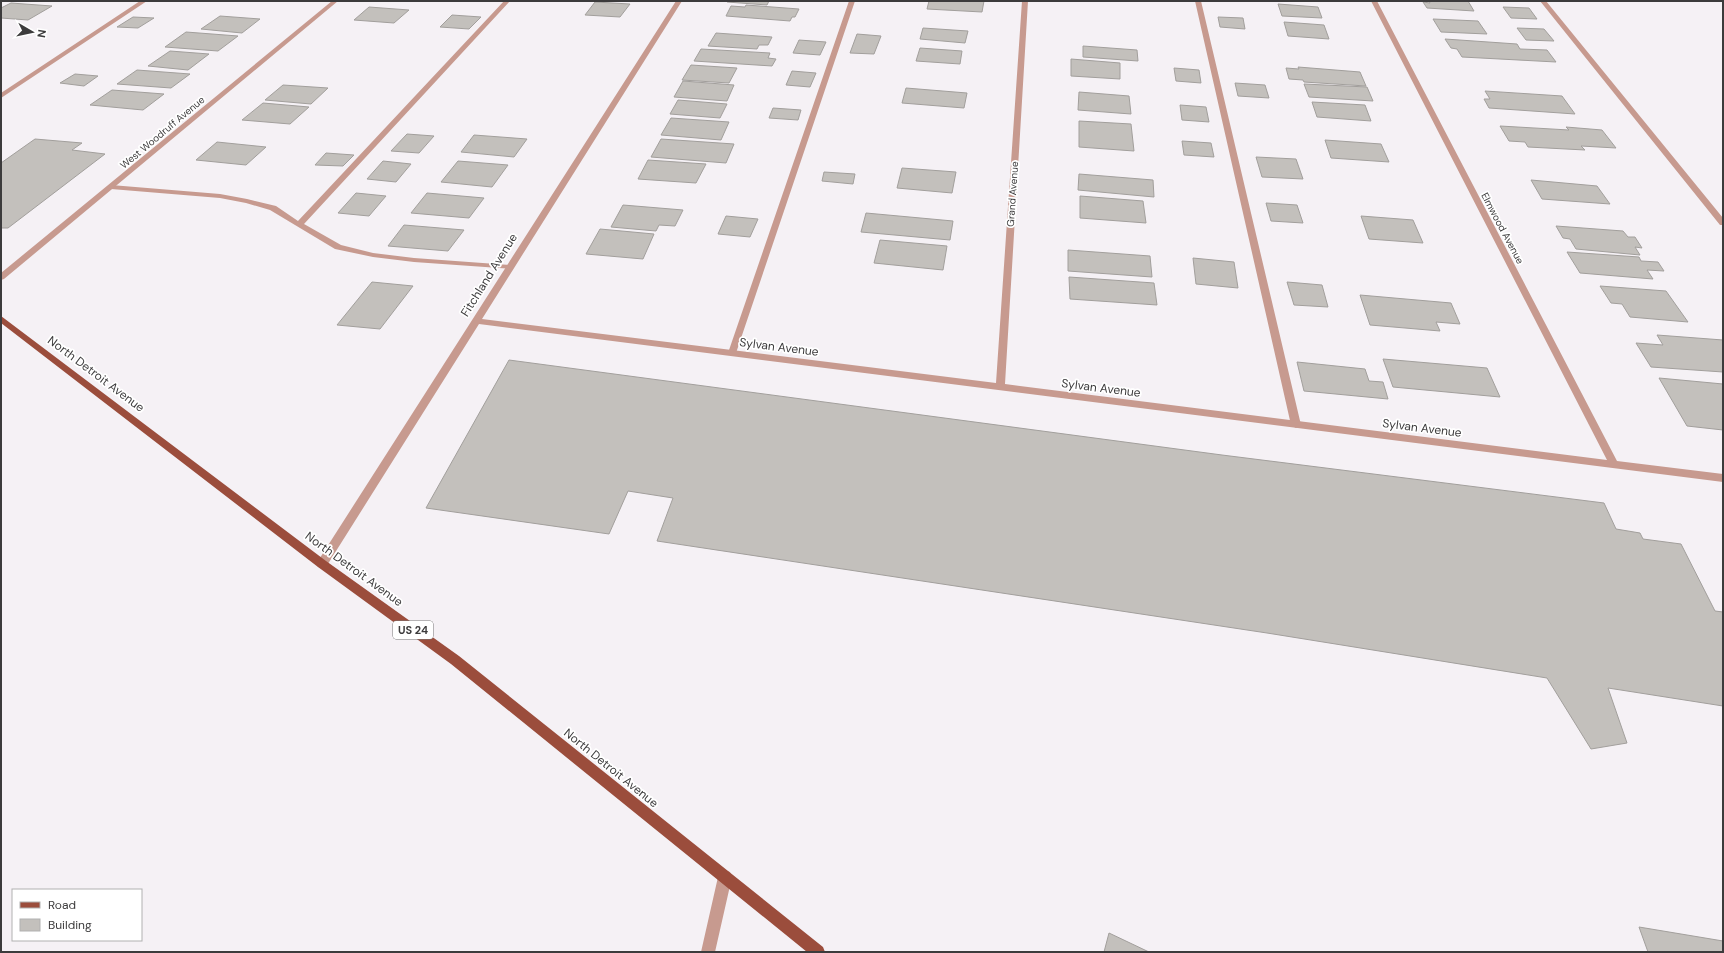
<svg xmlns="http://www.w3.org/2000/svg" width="1724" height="953" font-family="'DM Sans',sans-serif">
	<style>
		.building { fill: #c3c0bc; stroke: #a29f9c }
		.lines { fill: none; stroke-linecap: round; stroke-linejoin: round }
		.service { fill: #c79a8f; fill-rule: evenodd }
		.minor { fill: #c79a8f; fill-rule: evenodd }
		.primary { fill: #9b4d3c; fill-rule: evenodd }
		.labels { text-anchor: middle; stroke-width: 3.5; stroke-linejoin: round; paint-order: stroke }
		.far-street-label { font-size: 10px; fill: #3c3b3c; stroke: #fff }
		.shield { fill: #fff; stroke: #767676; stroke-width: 1 }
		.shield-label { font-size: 11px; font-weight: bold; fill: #3c3b3c }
		.street-label { font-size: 12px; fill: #3c3b3c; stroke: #fff }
	</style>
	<rect width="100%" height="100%" fill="#f5f1f5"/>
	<path class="building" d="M 728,1 L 769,1 L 767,5 L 727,2 Z
		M 929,1 L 984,1 L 982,12 L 927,9 Z
		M 1429,1 L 1468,1 L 1474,11 L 1427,8 L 1423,2 L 1430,3 Z
		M 595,2 L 630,4 L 620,17 L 585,15 Z
		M 11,3 L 52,6 L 28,20 L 1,18 L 1,8 Z
		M 1278,4 L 1318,7 L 1322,18 L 1282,16 Z
		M 746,5 L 799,9 L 795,17 L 792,17 L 790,21 L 726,16 L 731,6 L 745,7 Z
		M 369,7 L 409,10 L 394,23 L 354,20 Z
		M 1503,7 L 1529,8 L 1537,19 L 1511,18 Z
		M 452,15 L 481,17 L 469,29 L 440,27 Z
		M 220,16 L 260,19 L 242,33 L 201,29 Z
		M 133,17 L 154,18 L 138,28 L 117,27 Z
		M 1218,17 L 1243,18 L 1245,29 L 1220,27 Z
		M 1433,19 L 1478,21 L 1487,34 L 1441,32 Z
		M 1284,22 L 1324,25 L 1329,39 L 1288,36 Z
		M 923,28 L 968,31 L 965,43 L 920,39 Z
		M 1517,28 L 1544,29 L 1554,41 L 1526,40 Z
		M 186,32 L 238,36 L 218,51 L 165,47 Z
		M 716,33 L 772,37 L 768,45 L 759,45 L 757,49 L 708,46 Z
		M 857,34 L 881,36 L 874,54 L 850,53 Z
		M 1445,39 L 1517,44 L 1520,49 L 1547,50 L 1556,62 L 1462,57 L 1457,49 L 1451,48 Z
		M 799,40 L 826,42 L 820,55 L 793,53 Z
		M 1083,46 L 1137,50 L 1138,61 L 1083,57 Z
		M 920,48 L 962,51 L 960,64 L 916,61 Z
		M 701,49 L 770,53 L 768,58 L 776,59 L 772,66 L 694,61 Z
		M 170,51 L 209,54 L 188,70 L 148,66 Z
		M 1071,59 L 1120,63 L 1120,79 L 1071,76 Z
		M 691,65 L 737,68 L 729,83 L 682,80 Z
		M 1298,67 L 1360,72 L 1366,86 L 1304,82 L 1303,80 L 1289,79 L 1286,68 L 1299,69 Z
		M 1174,68 L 1199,70 L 1201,83 L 1176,81 Z
		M 137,70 L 190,74 L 171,88 L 117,84 Z
		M 792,71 L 816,73 L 810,87 L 786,85 Z
		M 75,74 L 98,76 L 84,86 L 60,83 Z
		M 683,81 L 734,85 L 727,101 L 674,97 Z
		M 1235,83 L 1265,85 L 1269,98 L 1238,96 Z
		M 1304,84 L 1367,87 L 1373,101 L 1309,97 Z
		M 283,85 L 328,88 L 311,104 L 265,100 Z
		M 906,88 L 967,93 L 964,108 L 902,103 Z
		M 112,90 L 164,94 L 143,110 L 90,105 Z
		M 1485,91 L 1562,96 L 1575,114 L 1489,108 L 1484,99 L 1490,99 Z
		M 1079,92 L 1129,96 L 1131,114 L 1078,110 Z
		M 678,100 L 727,104 L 720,118 L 670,114 Z
		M 1312,102 L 1365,105 L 1371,121 L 1317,117 Z
		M 263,103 L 309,107 L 290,124 L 242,120 Z
		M 1180,105 L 1206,107 L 1209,122 L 1182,120 Z
		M 773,108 L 801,110 L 798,120 L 769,118 Z
		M 671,118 L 729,122 L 721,140 L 661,135 Z
		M 1079,121 L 1131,124 L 1134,151 L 1079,147 Z
		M 1500,126 L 1569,130 L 1566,127 L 1602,130 L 1616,148 L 1581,146 L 1585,150 L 1528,147 L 1525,142 L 1509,141 Z
		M 407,134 L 434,136 L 419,153 L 391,151 Z
		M 474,135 L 527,139 L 514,157 L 461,152 Z
		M 35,139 L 82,143 L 72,150 L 105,154 L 8,228 L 1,228 L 1,163 Z
		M 661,139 L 734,144 L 726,163 L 651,157 Z
		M 1325,140 L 1381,144 L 1389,162 L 1331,158 Z
		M 1182,141 L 1211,143 L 1214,157 L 1184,155 Z
		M 217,142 L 266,147 L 246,165 L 196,160 Z
		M 326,153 L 354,155 L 343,166 L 315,165 Z
		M 1256,157 L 1296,159 L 1303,179 L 1262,177 Z
		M 648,160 L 706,164 L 696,183 L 638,179 Z
		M 383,161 L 411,164 L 396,182 L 367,179 Z
		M 458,161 L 508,165 L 492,187 L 441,182 Z
		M 902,168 L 956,172 L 952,193 L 897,188 Z
		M 824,172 L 855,174 L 853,184 L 822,181 Z
		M 1079,174 L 1153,180 L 1154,197 L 1078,190 Z
		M 1531,180 L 1597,186 L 1610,204 L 1542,199 Z
		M 356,193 L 386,196 L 369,216 L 338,213 Z
		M 427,193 L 484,198 L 469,218 L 411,213 Z
		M 1080,196 L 1143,201 L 1146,223 L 1080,218 Z
		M 1266,203 L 1297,205 L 1303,223 L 1271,221 Z
		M 623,205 L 683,210 L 675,226 L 659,225 L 656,231 L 611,227 Z
		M 866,213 L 953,221 L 950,240 L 861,232 Z
		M 726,216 L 758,219 L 750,237 L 718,234 Z
		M 1361,216 L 1413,220 L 1423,243 L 1369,239 Z
		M 404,225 L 464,230 L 448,251 L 388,246 Z
		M 1556,226 L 1623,231 L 1628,237 L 1635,237 L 1642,248 L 1635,247 L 1640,255 L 1576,249 L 1570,239 L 1563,238 Z
		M 600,229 L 654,234 L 643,259 L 586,254 Z
		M 880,240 L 947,246 L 943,270 L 874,263 Z
		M 1068,250 L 1150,256 L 1152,277 L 1068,271 Z
		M 1567,252 L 1639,257 L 1641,261 L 1658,262 L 1664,271 L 1647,270 L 1653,279 L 1580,273 Z
		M 1193,258 L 1234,262 L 1238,288 L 1196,284 Z
		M 1069,277 L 1154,283 L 1157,305 L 1070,299 Z
		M 372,282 L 413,286 L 380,329 L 337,325 Z
		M 1287,282 L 1322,285 L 1328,307 L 1294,305 Z
		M 1600,286 L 1666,291 L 1688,322 L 1630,317 L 1622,304 L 1611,303 Z
		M 1360,295 L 1451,303 L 1460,324 L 1436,322 L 1440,331 L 1370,325 Z
		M 1657,335 L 1723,340 L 1723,372 L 1651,367 L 1636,343 L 1663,345 Z
		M 1383,359 L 1487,368 L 1500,397 L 1393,387 Z
		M 509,360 L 1222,455 L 1604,503 L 1616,529 L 1640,533 L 1643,539 L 1681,544 L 1715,611 L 1723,612 L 1723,706 L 1608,688 L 1627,743 L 1591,749 L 1547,678 L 1267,633 L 657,541 L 673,498 L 628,491 L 609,534 L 426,508 Z
		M 1297,362 L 1365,369 L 1369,381 L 1383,382 L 1388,399 L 1304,391 Z
		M 1659,378 L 1723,384 L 1723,430 L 1687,426 Z
		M 1639,927 L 1723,941 L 1723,952 L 1648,952 Z
		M 1109,933 L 1149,952 L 1104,952 Z"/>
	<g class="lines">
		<path class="service" d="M 140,1 L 147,1 L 1,98 L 1,93 Z
			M 504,1 L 510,1 L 304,224 L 341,245 L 373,253 L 414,258 L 510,265 L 513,265 L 513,269 L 414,262 L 373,257 L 335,249 L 270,210 L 246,203 L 220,198 L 111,189 L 107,187 L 111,185 L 220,194 L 247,199 L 276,206 L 298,221 Z
			M 849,1 L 855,1 L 736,353 L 735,355 L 729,355 L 728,353 Z
			M 1195,1 L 1201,1 L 1301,425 L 1296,428 L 1291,425 Z
			M 1540,1 L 1546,1 L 1723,218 L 1723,225 L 1720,225 Z"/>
		<path class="minor" d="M 332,1 L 338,1 L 4,279 L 1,280 L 1,273 Z
			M 676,1 L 682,1 L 482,319 L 996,383 L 1022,1 L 1028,1 L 1005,384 L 1607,460 L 1371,1 L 1377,1 L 1617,461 L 1723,474 L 1723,482 L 479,324 L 326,567 L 322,568 L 318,567 L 317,564 L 318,561 Z
			M 725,870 L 730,872 L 732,877 L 715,952 L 701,952 L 718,877 L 720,872 Z"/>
		<path class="primary" d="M 1,316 L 326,561 L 459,656 L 823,947 L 825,952 L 807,952 L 451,664 L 318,567 L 1,323 Z"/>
	</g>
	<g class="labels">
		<g class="far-street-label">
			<text transform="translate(162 132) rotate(-40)" y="4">West Woodruff Avenue</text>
			<text transform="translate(1012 194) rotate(-86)" y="4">Grand Avenue</text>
			<text transform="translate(1503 228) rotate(62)" y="4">Elmwood Avenue</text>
		</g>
		<rect class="shield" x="393" y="621" width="40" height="18" rx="3"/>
		<g class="shield-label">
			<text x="413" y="634">US 24</text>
		</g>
		<g class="street-label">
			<text transform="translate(489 275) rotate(-58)" y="4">Fitchland Avenue</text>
			<text transform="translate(779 347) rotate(7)" y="4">Sylvan Avenue</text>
			<text transform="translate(96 374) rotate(37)" y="4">North Detroit Avenue</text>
			<text transform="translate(1101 388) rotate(7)" y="4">Sylvan Avenue</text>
			<text transform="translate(1422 428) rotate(7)" y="4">Sylvan Avenue</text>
			<text transform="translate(354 569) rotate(36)" y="4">North Detroit Avenue</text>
			<text transform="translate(611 768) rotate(39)" y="4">North Detroit Avenue</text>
		</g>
	</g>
	<rect width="1724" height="953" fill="none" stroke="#3c3b3c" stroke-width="4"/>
	<rect x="12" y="889" width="130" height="52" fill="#ffffff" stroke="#b1b1b1"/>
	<rect x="20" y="902" width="20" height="6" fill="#9b4d3c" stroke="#b1b1b1"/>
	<text x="48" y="909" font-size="12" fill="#3c3b3c">Road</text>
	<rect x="20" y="919" width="20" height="12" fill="#c3c0bc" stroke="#b1b1b1"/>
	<text x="48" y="929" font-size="12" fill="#3c3b3c">Building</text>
	<g transform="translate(32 32) rotate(99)" stroke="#ffffff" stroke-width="3" paint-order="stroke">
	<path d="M0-3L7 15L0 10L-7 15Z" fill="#3c3b3c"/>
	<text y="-6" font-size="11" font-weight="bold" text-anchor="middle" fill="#3c3b3c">N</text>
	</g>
</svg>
